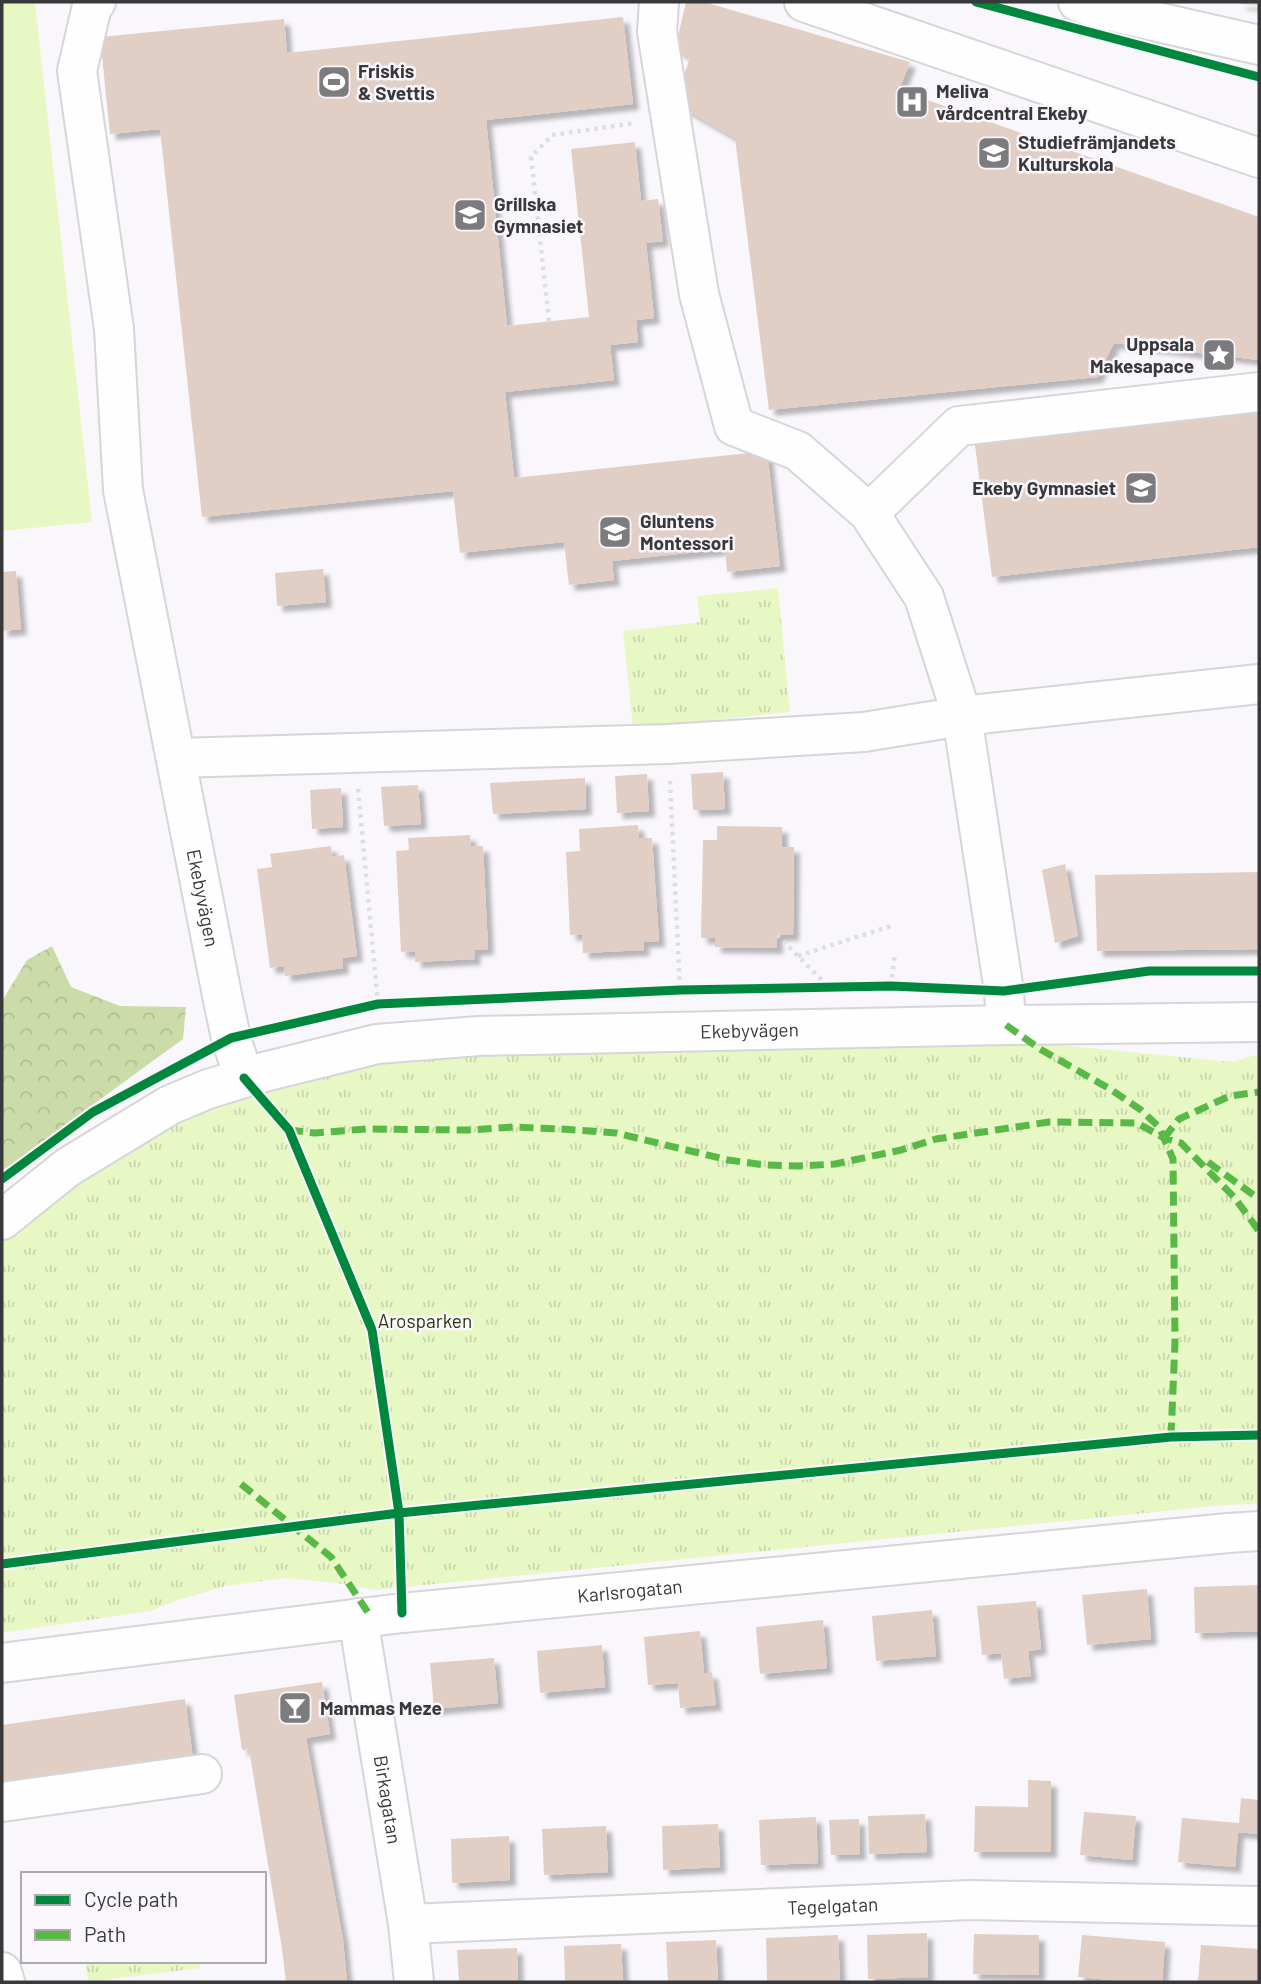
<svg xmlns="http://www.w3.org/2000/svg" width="1261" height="1984" font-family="Barlow,sans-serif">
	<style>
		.forest { fill: url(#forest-crowns) }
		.park { fill: url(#park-tufts) }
		.pitch { fill: #e7f8c5 }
		.building { fill: #e1cfc6; filter: url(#shadow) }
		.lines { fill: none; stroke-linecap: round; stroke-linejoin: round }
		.minor-casing { stroke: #d6d5d7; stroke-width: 42 }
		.path { stroke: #dfdedf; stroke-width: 4.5; stroke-dasharray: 3.5 5; stroke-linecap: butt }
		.minor { stroke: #fefefe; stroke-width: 38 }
		.quiet { stroke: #58b947; stroke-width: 7; stroke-dasharray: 14 7; stroke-linecap: butt }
		.cycleway-casing { stroke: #f9f6fc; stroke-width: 13 }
		.cycleway { stroke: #00873e; stroke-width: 9 }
		.labels { text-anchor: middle; stroke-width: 5; stroke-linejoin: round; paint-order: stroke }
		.poi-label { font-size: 19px; font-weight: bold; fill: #39383b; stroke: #f9f6fc; text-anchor: start }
		.street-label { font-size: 19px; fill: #39383b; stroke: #f9f6fc }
		.park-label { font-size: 19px; fill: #29350c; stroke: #f9f6fc }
	</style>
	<defs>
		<pattern id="forest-crowns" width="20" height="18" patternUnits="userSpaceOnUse" patternTransform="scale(1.75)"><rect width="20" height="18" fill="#ccdca9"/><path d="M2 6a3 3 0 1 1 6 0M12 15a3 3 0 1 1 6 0" fill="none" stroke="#b0be92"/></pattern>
		<pattern id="park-tufts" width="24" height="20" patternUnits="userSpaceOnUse" patternTransform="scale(1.75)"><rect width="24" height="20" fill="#e7f8c5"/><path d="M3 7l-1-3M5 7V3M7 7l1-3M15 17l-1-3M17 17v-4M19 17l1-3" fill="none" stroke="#c7d5aa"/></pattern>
		<filter id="shadow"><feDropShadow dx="6" dy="6" stdDeviation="2" flood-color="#0004"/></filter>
	</defs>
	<rect width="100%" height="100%" fill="#f9f7fb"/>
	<path class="forest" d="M 52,946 L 71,987 L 120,1006 L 186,1007 L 183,1039 L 2,1171 L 2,1001 L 27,960 Z"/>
	<path class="park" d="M 778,588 L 790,712 L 633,728 L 623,631 L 700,622 L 697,596 Z
		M 1009,1040 L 1232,1062 L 1259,1054 L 1259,1504 L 1225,1505 L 375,1590 L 336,1583 L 285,1578 L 226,1586 L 175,1601 L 150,1611 L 2,1633 L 2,1242 L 79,1182 L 178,1123 L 239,1096 L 381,1059 L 585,1051 Z
		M 85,1961 L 199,1961 L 200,1968 L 88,1982 Z"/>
	<path class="pitch" d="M 2,2 L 35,2 L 92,522 L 2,531 Z"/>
	<path class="building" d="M 686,2 L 704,2 L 910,62 L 899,90 L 1259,217 L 1259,360 L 1114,343 L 1097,377 L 769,410 L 735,138 L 674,103 L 690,58 L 675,49 Z
		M 1240,2 L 1259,2 L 1259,5 L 1240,4 Z
		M 623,17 L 633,104 L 486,120 L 507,326 L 589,317 L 571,149 L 635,142 L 641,201 L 658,199 L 663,241 L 646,243 L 654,318 L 636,320 L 638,342 L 610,345 L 614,380 L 505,392 L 514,478 L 767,451 L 780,566 L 727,572 L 725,549 L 612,561 L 614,580 L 569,585 L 564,542 L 460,553 L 453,491 L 202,517 L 160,129 L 110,134 L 100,37 L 284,19 L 287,53 Z
		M 1259,409 L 1259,547 L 992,577 L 975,445 Z
		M 323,569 L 326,602 L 277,606 L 275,573 Z
		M 16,571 L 21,629 L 2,631 L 2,572 Z
		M 723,772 L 725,809 L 693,810 L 691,774 Z
		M 647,774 L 649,811 L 617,813 L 615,776 Z
		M 585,778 L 586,809 L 493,814 L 490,783 Z
		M 418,785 L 421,824 L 384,826 L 381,787 Z
		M 341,788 L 343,827 L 312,829 L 310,790 Z
		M 638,825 L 639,838 L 652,838 L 659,941 L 643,942 L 644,950 L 583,953 L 582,934 L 570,935 L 566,852 L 580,851 L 579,829 Z
		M 717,826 L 782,827 L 782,847 L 794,847 L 793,935 L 777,935 L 777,948 L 715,947 L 715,938 L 701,938 L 703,840 L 717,840 Z
		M 470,835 L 471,846 L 483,846 L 488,949 L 474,950 L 475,959 L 415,962 L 415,951 L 401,952 L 396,851 L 409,850 L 408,838 Z
		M 331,846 L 332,857 L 344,855 L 357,956 L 342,958 L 343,968 L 285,976 L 284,966 L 270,968 L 257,869 L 272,867 L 270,854 Z
		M 1065,864 L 1078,936 L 1055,943 L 1042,870 Z
		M 1259,872 L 1259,949 L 1097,951 L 1095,875 Z
		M 1259,1585 L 1259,1631 L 1195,1633 L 1194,1587 Z
		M 1147,1589 L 1151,1639 L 1087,1645 L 1082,1595 Z
		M 1036,1601 L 1041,1649 L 1028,1651 L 1031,1676 L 1004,1679 L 1001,1653 L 982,1655 L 977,1606 Z
		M 932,1610 L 936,1656 L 876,1661 L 872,1616 Z
		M 823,1620 L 827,1668 L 760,1674 L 756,1627 Z
		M 700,1631 L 704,1673 L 712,1673 L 716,1705 L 680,1708 L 678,1683 L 648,1685 L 644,1637 Z
		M 602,1645 L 605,1687 L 540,1693 L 537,1651 Z
		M 494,1658 L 498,1703 L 434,1709 L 430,1663 Z
		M 322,1682 L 330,1734 L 306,1738 L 343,1940 L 347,1982 L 286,1982 L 282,1949 L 249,1749 L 242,1750 L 234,1695 Z
		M 185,1699 L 193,1758 L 2,1784 L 2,1725 Z
		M 1028,1780 L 1051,1781 L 1051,1852 L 974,1852 L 975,1806 L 1028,1807 Z
		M 1241,1798 L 1259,1800 L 1259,1834 L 1238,1832 L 1235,1867 L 1178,1862 L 1182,1818 L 1239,1823 Z
		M 1084,1812 L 1136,1816 L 1132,1860 L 1080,1855 Z
		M 925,1814 L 927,1852 L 869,1854 L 868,1816 Z
		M 816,1817 L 818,1863 L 761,1865 L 759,1820 Z
		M 859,1819 L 860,1854 L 831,1855 L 829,1820 Z
		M 718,1824 L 720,1867 L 663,1870 L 662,1826 Z
		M 606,1826 L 608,1872 L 544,1875 L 542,1829 Z
		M 509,1836 L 510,1880 L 452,1883 L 451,1839 Z
		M 927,1933 L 928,1977 L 868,1979 L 867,1935 Z
		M 974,1934 L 1039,1935 L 1039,1975 L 973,1974 Z
		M 838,1935 L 840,1982 L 812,1982 L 812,1981 L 767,1982 L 766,1938 Z
		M 1082,1935 L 1165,1942 L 1162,1982 L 1133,1982 L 1078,1977 Z
		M 716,1940 L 718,1982 L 668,1982 L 666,1942 Z
		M 621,1944 L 623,1982 L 565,1982 L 564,1946 Z
		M 1201,1945 L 1259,1949 L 1259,1982 L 1198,1982 Z
		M 517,1948 L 518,1982 L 459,1982 L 457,1950 Z"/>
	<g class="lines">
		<defs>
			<g id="minor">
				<path id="s1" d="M 96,2 L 92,6 L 77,71 L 114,329 L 123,490 L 223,1000 L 231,1038 L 244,1078"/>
				<path d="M 659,2 L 657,32 L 699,294 L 734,426 L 798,451 L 869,513 L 924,597 L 962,716 L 1004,991 L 1006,1025"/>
				<path d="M 804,2 L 1259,158"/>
				<path d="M 1078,2 L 1096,8 L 1259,45"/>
				<path d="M 869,513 L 959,426 L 1259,392"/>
				<path d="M 176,758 L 668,744 L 864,732 L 962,716 L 1259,684"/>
				<path id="s2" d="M 2,1220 L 68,1167 L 170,1105 L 208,1089 L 264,1072 L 377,1044 L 479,1036 L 1006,1025 L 1259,1022"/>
				<path id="s3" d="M 358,1618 L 408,1924 L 414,1982"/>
				<path id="s4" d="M 2,1663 L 402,1613 L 1228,1533 L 1259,1531"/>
				<path d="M 2,1802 L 202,1774"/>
				<path id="s5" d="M 408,1924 L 970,1900 L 1259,1906"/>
				<path d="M 2,1972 L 5,1982"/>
			</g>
		</defs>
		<use href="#minor" class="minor-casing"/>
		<path class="path" d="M 549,321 L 531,157 L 552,135 L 635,123
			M 670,781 L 680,990
			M 358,789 L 378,1004
			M 777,935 L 830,988
			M 798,956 L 891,926
			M 891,986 L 895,953"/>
		<use href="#minor" class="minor"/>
		<path class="quiet" d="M 1006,1025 L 1040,1049 L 1110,1089 L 1141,1110 L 1159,1127 L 1173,1159 L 1175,1342 L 1171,1437
			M 289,1130 L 315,1133 L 366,1129 L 469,1130 L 513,1127 L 560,1129 L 616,1133 L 728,1160 L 765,1165 L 799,1166 L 835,1164 L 901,1150 L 936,1139 L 1049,1122 L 1137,1123 L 1164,1138 L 1181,1143 L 1234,1197 L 1259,1231
			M 1164,1138 L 1179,1119 L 1230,1096 L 1259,1092
			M 1208,1162 L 1259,1199
			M 241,1484 L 331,1557 L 371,1617"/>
		<defs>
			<path id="cycleway" d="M 976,2 L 1259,77
				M 244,1078 L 289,1130 L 372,1330 L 399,1513 L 402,1613
				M 2,1179 L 93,1112 L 231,1038 L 378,1004 L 680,990 L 891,986 L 1004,991 L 1149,971 L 1259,971
				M 2,1564 L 399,1513 L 1171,1437 L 1259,1435"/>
		</defs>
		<use href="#cycleway" class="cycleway-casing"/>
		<use href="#cycleway" class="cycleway"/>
	</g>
	<defs>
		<symbol id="stadium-square" viewBox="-11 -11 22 22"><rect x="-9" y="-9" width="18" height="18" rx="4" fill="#7c7b7e" stroke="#f9f6fc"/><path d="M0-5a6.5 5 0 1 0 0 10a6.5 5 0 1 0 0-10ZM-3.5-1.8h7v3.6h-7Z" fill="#fff"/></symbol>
		<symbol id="hospital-square" viewBox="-11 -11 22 22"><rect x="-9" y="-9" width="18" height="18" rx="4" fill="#7c7b7e" stroke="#f9f6fc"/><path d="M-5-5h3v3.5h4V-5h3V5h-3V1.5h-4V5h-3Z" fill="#fff"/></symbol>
		<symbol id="school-square" viewBox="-11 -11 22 22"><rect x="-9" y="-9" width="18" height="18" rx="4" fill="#7c7b7e" stroke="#f9f6fc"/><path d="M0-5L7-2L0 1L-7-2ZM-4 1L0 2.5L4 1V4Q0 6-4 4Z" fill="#fff"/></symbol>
		<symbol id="sight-square" viewBox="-11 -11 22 22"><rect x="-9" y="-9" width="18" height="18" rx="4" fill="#7c7b7e" stroke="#f9f6fc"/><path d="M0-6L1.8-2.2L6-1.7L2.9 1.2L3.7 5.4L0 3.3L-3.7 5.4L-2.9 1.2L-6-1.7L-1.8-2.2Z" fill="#fff"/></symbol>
		<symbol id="bar-square" viewBox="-11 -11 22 22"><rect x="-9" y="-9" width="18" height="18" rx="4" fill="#7c7b7e" stroke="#f9f6fc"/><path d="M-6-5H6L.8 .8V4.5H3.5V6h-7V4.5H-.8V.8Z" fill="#fff"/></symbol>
	</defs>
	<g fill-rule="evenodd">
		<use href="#stadium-square" x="315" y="63" width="38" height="38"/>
		<use href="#hospital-square" x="893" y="83" width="38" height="38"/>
		<use href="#school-square" x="975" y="134" width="38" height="38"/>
		<use href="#school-square" x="451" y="196" width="38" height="38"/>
		<use href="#sight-square" x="1200" y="336" width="38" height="38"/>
		<use href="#school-square" x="1122" y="469" width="38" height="38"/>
		<use href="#school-square" x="596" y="513" width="38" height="38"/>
		<use href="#bar-square" x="276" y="1689" width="38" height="38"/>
	</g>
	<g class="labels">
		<g class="poi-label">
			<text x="358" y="78">Friskis<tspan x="358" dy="22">&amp; Svettis</tspan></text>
			<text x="936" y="98">Meliva<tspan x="936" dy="22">vårdcentral Ekeby</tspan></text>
			<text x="1018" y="149">Studiefrämjandets<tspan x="1018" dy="22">Kulturskola</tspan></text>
			<text x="494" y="211">Grillska<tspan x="494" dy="22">Gymnasiet</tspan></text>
			<text x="1194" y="351" text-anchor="end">Uppsala<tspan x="1194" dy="22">Makesapace</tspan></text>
			<text x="1116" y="495" text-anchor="end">Ekeby Gymnasiet</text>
			<text x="640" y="528">Gluntens<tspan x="640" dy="22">Montessori</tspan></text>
			<text x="320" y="1715">Mammas Meze</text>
		</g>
		<g class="street-label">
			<text dy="7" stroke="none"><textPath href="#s1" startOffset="910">Ekebyvägen</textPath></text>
			<text dy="7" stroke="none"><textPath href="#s2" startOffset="793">Ekebyvägen</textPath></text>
			<text dy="7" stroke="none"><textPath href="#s4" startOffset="632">Karlsrogatan</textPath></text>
			<text dy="7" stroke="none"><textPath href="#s3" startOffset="184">Birkagatan</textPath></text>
			<text dy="7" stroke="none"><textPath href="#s5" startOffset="425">Tegelgatan</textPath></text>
		</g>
		<g class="park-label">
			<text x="425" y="1328">Arosparken</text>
		</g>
	</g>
	<rect width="1261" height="1984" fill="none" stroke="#39383b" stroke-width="7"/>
	<rect x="21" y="1872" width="245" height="91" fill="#f9f6fc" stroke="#acaaaf" stroke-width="2"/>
	<rect x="35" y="1895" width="35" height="10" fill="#00873e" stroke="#acaaaf" stroke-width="2"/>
	<text x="84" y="1907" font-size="21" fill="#39383b">Cycle path</text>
	<rect x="35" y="1930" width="35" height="10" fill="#58b947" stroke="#acaaaf" stroke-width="2"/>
	<text x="84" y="1942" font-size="21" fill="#39383b">Path</text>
</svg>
